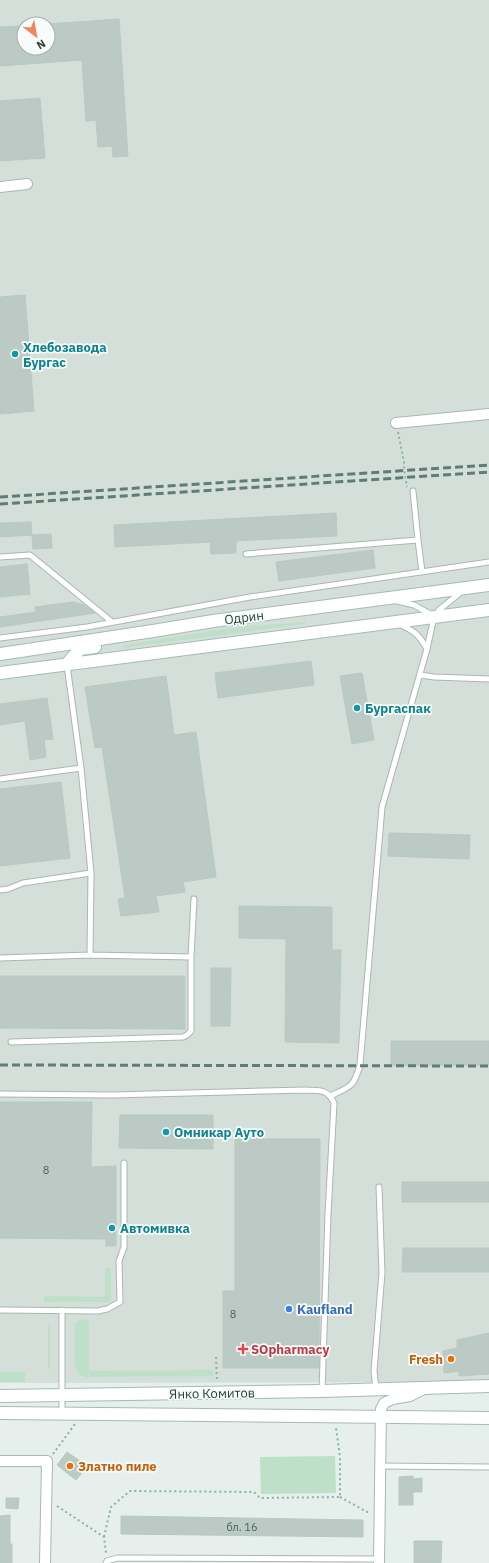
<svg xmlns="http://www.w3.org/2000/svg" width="489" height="1563" font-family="'IBM Plex Sans',sans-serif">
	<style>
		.built { fill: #d4dfda; fill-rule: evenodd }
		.green { fill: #bfe0c8 }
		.building { fill: #bbcac4; stroke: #b8c9c2 }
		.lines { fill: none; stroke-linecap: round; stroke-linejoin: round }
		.service-casing { stroke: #a8b8b2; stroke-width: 7 }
		.minor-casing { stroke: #a8b8b2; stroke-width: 12 }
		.secondary-casing { stroke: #a4bbb3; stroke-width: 14 }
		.path { stroke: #86b3a5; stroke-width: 2; stroke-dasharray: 2 3; stroke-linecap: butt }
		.service { stroke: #fff; stroke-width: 5 }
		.minor { stroke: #fff; stroke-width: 10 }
		.secondary { stroke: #fff; stroke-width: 12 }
		.rail { stroke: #5f7d75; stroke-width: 3; stroke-dasharray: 8 4; stroke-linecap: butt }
		.culture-dot { fill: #0f9aa8; stroke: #f7fbf9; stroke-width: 1.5 }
		.shop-dot { fill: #3f7fe0; stroke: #f7fbf9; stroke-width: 1.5 }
		.health-dot { fill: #e0444e; stroke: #f7fbf9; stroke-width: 1.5 }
		.food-dot { fill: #e8710a; stroke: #f7fbf9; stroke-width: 1.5 }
		.labels { text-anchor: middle; stroke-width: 3.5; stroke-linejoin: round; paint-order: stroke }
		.number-label { font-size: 11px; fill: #4a645c }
		.culture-label { font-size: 13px; font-weight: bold; fill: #0d838f; stroke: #f7fbf9; text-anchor: start }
		.street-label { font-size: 13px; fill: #24423a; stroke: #f7fbf9 }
		.shop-label { font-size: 13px; font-weight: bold; fill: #366cbe; stroke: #f7fbf9; text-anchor: start }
		.health-label { font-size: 13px; font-weight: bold; fill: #be3a42; stroke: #f7fbf9; text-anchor: start }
		.food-label { font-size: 13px; font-weight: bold; fill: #c56008; stroke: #f7fbf9; text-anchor: end }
	</style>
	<rect width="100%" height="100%" fill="#e6efeb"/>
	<path class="built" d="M 0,0 L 489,0 L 489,1382 L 0,1383 ZM 24,24 L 48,24 L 48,48 L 24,48 Z"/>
	<path class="green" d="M 305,622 L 305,624 L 123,648 L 123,645 L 237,627 Z
		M 105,1268 L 111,1268 L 111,1302 L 44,1302 L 44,1296 L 105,1297 Z
		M 83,1319 L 89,1321 L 89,1379 C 81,1376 77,1375 75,1366 L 75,1324 L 78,1321 Z
		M 48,1326 L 50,1326 L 50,1369 L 48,1369 Z
		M 213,1370 L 213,1376 L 90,1377 L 90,1371 Z
		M 0,1372 L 25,1372 L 25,1382 L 0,1382 Z
		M 335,1456 L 336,1493 L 261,1494 L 260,1457 Z"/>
	<path class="building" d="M 119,19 L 128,156 L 113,157 L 112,146 L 98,147 L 96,120 L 86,121 L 82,60 L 0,66 L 0,27 L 24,26 L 24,48 L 48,48 L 48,24 Z
		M 40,98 L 45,158 L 0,161 L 0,101 Z
		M 25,295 L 34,411 L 0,414 L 0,297 Z
		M 336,513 L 337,536 L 236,541 L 236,553 L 211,554 L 210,542 L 115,547 L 114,525 Z
		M 31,522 L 32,535 L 0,537 L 0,523 Z
		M 51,534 L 52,548 L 33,549 L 32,535 Z
		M 373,550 L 375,568 L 279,581 L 276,562 Z
		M 27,564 L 30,594 L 0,597 L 0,567 Z
		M 73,602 L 84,605 L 95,613 L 0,627 L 0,617 L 36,612 L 35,607 Z
		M 311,661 L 314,685 L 218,698 L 215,673 Z
		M 362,673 L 374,740 L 352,744 L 340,676 Z
		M 166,676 L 174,735 L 196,732 L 216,877 L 183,882 L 185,892 L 156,896 L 159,912 L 121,916 L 118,899 L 125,898 L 102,747 L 95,748 L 85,687 Z
		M 47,698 L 53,739 L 44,740 L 46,757 L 30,760 L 25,721 L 0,725 L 0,704 Z
		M 61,782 L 70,858 L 0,866 L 0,789 Z
		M 389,833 L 470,835 L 469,859 L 388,856 Z
		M 239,906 L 332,907 L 332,950 L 341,950 L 339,1043 L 285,1042 L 286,939 L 239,938 Z
		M 211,968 L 231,968 L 230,1026 L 211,1026 Z
		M 0,976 L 185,976 L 185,1029 L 0,1028 Z
		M 391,1041 L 489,1041 L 489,1065 L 391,1065 Z
		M 0,1102 L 92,1102 L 91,1167 L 116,1166 L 116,1246 L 106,1246 L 106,1239 L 0,1238 Z
		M 120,1115 L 213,1115 L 213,1149 L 119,1148 Z
		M 235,1139 L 320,1139 L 319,1368 L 223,1368 L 223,1291 L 235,1291 Z
		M 402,1182 L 489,1182 L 489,1202 L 402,1202 Z
		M 403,1248 L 489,1248 L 489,1272 L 402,1272 Z
		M 489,1333 L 489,1374 L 459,1376 L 459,1371 L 444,1373 L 443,1351 L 457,1348 L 457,1340 Z
		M 67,1452 L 80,1461 L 81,1474 L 76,1480 L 57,1465 Z
		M 413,1476 L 413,1479 L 422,1478 L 422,1492 L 413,1492 L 413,1505 L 399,1505 L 399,1477 Z
		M 6,1498 L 19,1498 L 18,1509 L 6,1508 Z
		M 10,1515 L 10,1544 L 12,1544 L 12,1563 L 0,1563 L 0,1516 Z
		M 121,1516 L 363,1520 L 363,1537 L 121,1534 Z
		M 414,1541 L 442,1541 L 441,1563 L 414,1563 Z"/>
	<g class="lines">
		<defs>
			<path id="service" d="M 413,491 L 418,540
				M 246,554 L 418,540 L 422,572
				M 0,557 L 30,555 L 112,622
				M 397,601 L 414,605 L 432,615
				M 399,624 C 414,631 419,634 427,649
				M 0,638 L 87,627 L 250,597 L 489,562
				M 67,665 L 81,768 L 91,873 L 90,955
				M 420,675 L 434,677 L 489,679
				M 0,779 L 81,768
				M 0,890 L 8,889 L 23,883 L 91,873
				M 0,958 L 90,955 L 191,957
				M 11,1042 L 183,1037 L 187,1035 L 191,1031 L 191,957 L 194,899
				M 0,1094 L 112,1095 L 305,1090 C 319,1091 327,1088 334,1103 L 328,1214 L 322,1391
				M 330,1096 C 350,1087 354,1087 360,1065 L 382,807 L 427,649 L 434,617 L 439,610 L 461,592
				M 0,1310 L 98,1311 L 107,1309 L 120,1302 L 119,1261 L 124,1247 L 124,1163
				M 376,1389 L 374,1371 L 382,1273 L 379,1187
				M 62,1413 L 62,1310
				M 380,1466 L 489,1467
				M 106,1563 L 107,1561 L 117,1558 L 379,1559"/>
			<path id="minor" d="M 0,187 L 27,184
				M 396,423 L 489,414
				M 0,1461 L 47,1461 L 45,1563
				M 379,1563 L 381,1409 L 384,1403 L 393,1399 L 410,1396 L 424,1389"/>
			<path id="secondary" d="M 0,654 L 153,631 L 213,621 L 489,585
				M 67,664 L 80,649 L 95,647
				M 0,673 L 489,610
				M 0,1396 L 322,1391 L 489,1386
				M 0,1413 L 489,1418"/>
		</defs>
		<use href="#service" class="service-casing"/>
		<use href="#minor" class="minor-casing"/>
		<use href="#secondary" class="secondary-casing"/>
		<path class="path" d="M 398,432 L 404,462 L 404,470 L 407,487
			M 216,1357 L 217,1382
			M 53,1454 L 75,1424
			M 340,1497 L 369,1513
			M 57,1506 L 104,1537 L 106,1553
			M 104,1537 L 111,1507 L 130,1491 L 254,1492 L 260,1498 L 340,1497 L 340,1457 L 336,1428"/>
		<use href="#service" class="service"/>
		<use href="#minor" class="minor"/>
		<use href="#secondary" class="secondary"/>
		<path class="rail" d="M 0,497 L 489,465
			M 0,504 L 489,472
			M 0,1065 L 489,1066"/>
	</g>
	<g class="culture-dot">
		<circle cx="15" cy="354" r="4"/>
		<circle cx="357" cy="708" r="4"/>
		<circle cx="166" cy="1132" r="4"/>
		<circle cx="112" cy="1228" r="4"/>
	</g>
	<circle class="shop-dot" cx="289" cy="1309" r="4"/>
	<path class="health-dot" d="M241 1343h4v4h4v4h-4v4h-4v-4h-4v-4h4z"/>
	<g class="food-dot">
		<circle cx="451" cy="1359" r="4"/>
		<circle cx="70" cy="1466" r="4"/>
	</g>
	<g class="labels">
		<g class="number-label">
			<text x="46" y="1174">8</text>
			<text x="233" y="1318">8</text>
			<text x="242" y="1531">бл. 16</text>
		</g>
		<g class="culture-label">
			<text x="23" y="352">Хлебозавода<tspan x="23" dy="15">Бургас</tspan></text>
			<text x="365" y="713">Бургаспак</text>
			<text x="174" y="1137">Омникар Ауто</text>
			<text x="120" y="1233">Автомивка</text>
		</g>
		<g class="street-label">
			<text transform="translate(244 617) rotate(-7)" y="5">Одрин</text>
			<text transform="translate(212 1393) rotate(-1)" y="5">Янко Комитов</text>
		</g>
		<g class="shop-label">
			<text x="297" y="1314">Kaufland</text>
		</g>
		<g class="health-label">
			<text x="251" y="1354">SOpharmacy</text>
		</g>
		<g class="food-label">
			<text x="443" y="1364">Fresh</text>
			<text x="78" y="1471" text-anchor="start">Златно пиле</text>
		</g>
	</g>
	<g transform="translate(36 36) rotate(149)"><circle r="19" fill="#f7fbf9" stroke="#a3b1ad"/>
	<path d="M0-3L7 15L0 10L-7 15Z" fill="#f4845f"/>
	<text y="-6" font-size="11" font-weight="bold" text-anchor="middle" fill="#24423a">N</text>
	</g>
</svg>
